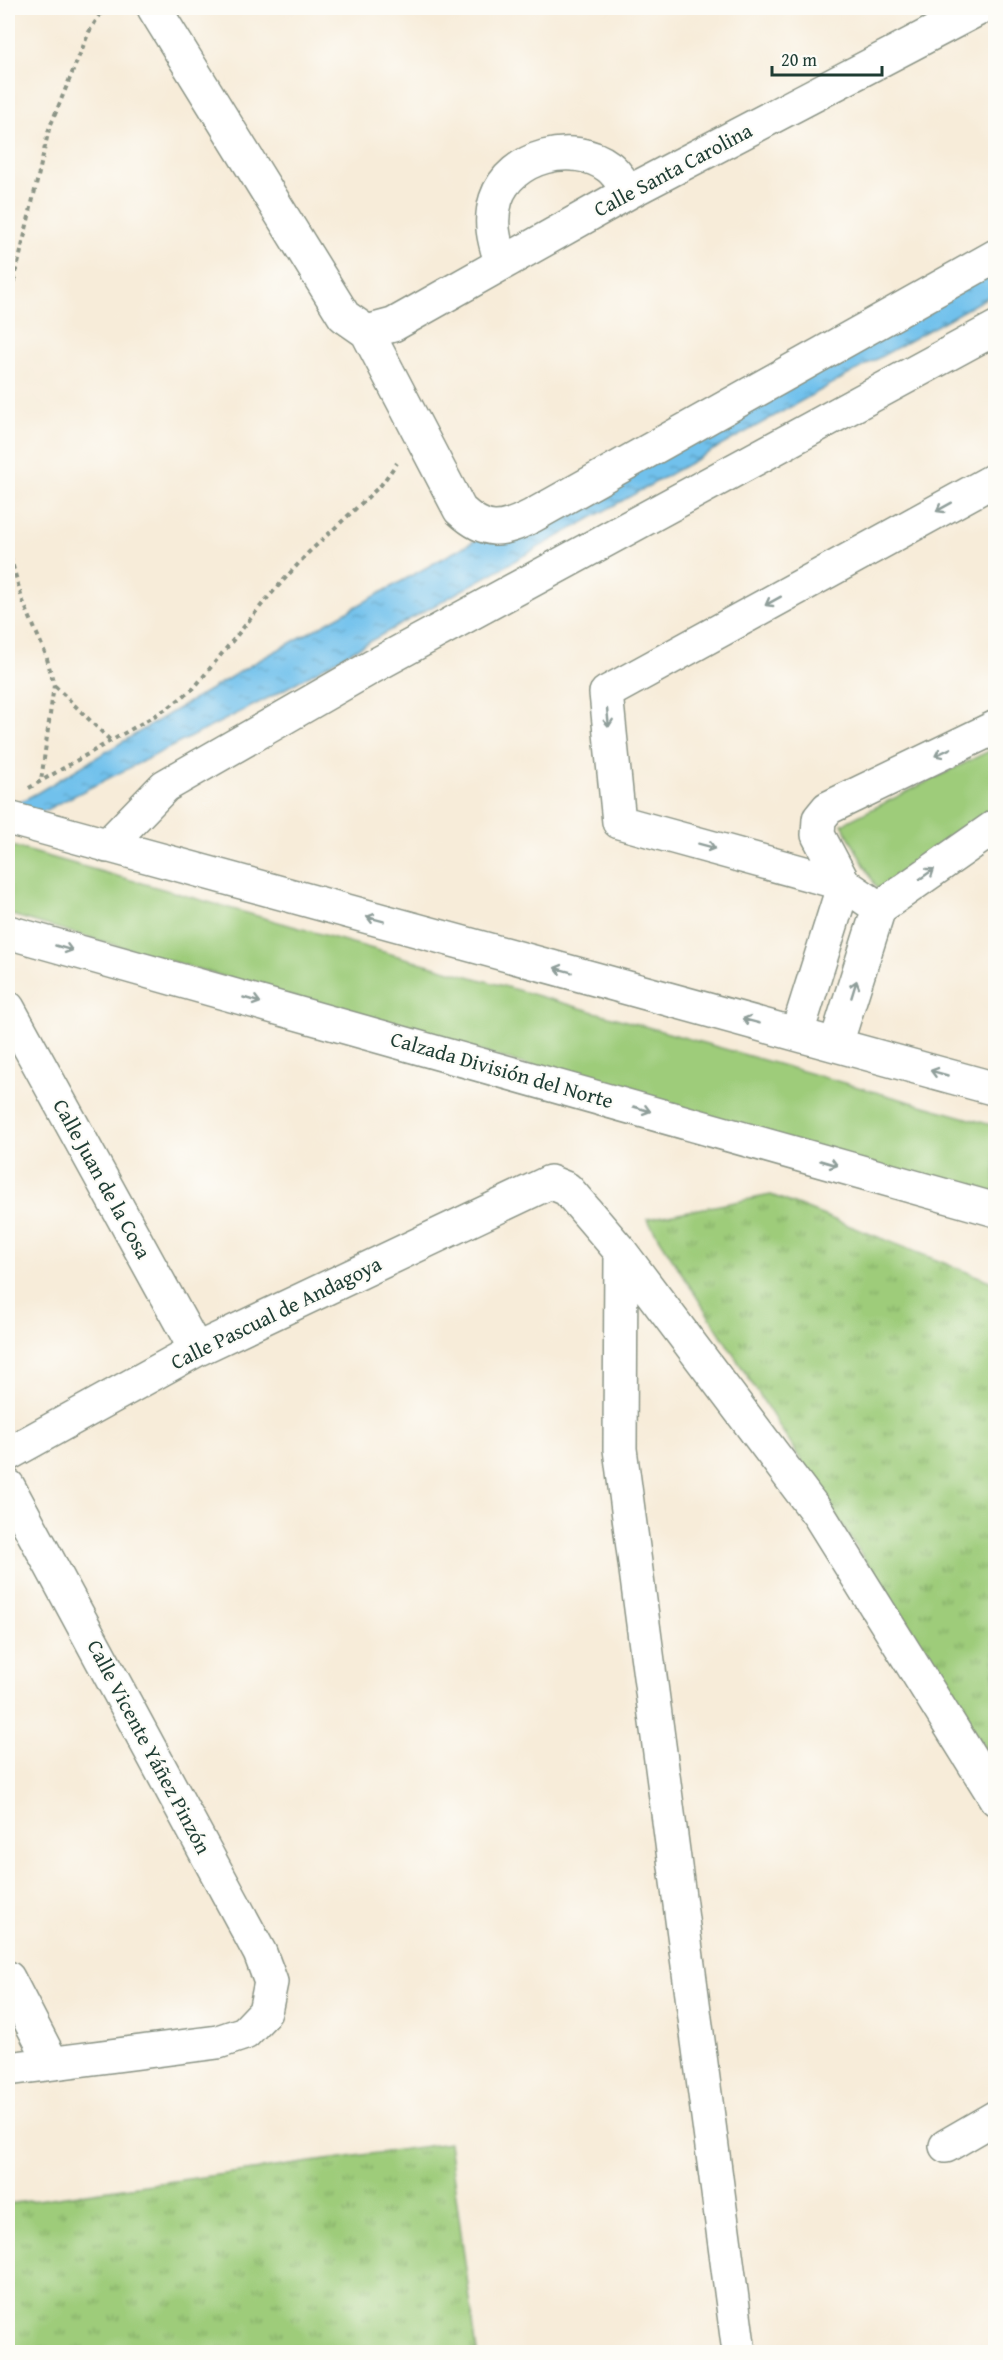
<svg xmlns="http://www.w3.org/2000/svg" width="1003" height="2360" font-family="'Gentium Book Plus',serif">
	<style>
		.grass { fill: url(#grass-tufts); stroke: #5e8457; stroke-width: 1.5 }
		.park { fill: #9ecc7a; stroke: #5e8457; stroke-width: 1.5 }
		.water { fill: url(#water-ripples); stroke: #487f90; stroke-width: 1.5 }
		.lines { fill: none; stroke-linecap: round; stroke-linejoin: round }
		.minor-casing { stroke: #8b9486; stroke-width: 36 }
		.path { stroke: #8b9486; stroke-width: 4; stroke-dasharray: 4.5 4.5; stroke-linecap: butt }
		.minor { stroke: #fff; stroke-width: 33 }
		.oneway { stroke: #8f9e9a }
		.labels { text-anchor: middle; stroke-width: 4.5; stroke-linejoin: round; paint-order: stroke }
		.street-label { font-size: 21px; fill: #1f3d34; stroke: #fdfcf7 }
	</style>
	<defs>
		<pattern id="grass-tufts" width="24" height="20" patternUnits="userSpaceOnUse" patternTransform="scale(1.5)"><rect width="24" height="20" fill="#9ecc7a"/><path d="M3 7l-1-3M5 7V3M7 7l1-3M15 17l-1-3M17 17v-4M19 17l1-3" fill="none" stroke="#80a765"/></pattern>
		<pattern id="water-ripples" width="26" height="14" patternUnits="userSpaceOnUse" patternTransform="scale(1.5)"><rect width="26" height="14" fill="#71c1ec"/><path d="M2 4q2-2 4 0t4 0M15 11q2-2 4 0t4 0" fill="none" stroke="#5c9ec0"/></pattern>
	</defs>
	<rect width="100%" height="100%" fill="#fdfcf7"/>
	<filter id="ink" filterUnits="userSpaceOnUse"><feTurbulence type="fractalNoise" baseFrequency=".0167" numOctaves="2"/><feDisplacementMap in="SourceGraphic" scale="12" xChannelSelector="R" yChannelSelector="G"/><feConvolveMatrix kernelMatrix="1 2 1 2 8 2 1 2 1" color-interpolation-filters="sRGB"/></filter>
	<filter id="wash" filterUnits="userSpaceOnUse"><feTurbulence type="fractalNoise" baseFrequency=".008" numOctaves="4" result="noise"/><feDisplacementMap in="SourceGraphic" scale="24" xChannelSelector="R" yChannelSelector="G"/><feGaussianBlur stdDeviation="1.35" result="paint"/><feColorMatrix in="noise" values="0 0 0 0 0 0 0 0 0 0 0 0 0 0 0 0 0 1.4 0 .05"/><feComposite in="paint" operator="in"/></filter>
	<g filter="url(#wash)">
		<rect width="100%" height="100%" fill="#f7ecd9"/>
		<path class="grass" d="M 771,1195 L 995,1283 L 995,1764 L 647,1219 Z
			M 449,2143 L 477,2352 L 8,2352 L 8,2204 Z"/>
		<path class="park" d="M 995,748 L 995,813 L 880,894 L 842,824 Z
			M 8,845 L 995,1126 L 995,1201 L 8,914 Z"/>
		<path class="water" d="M 995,252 L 995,293 L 272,696 L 8,829 L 8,808 L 37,793 L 256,662 Z"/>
	</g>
	<g filter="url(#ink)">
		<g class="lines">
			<defs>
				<path id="minor" d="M 154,8 L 344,316 L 367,332 L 460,510 C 486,534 501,532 532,516 L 996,256
					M 501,262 C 494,240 489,222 496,199 C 510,156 574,140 609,167 C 617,173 623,184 629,192
					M 367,332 L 393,325 L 629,192 L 980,8
					M 8,818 L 996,1089
					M 107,846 L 165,786 L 372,667 L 996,328
					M 879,908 L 844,884 L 818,835 L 819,819 L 828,808 L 996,727
					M 8,932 L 996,1210
					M 8,1008 L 196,1350
					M 797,1033 L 844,884 L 619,822 L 606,693 L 996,479
					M 836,1044 L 879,908 L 996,826
					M 621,1252 L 620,1449 L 739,2352
					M 8,1454 L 196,1350 L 550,1182 L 567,1189 L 621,1252 L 819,1515 L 996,1799
					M 8,1486 L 260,1953 L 271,1982 L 265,2012 L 245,2033 L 218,2042 L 8,2069
					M 8,1978 L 52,2063
					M 946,2146 L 996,2117"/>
			</defs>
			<use href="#minor" class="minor-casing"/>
			<path class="path" d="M 8,308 L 49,129 L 89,32 L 104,8
				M 8,548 L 22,599 L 46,655 L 54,685 L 41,781
				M 8,579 L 17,580
				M 55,686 L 111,741
				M 29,788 L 168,708 L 194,688 L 264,602 L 308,553 L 381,485 L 397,463"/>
			<use href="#minor" class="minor"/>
		</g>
		<defs><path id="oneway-shaft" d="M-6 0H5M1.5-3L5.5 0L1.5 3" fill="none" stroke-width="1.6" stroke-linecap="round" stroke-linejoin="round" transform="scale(1.5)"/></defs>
		<g class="oneway">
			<use href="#oneway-shaft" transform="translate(944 507) rotate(151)"/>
			<use href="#oneway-shaft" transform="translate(773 601) rotate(151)"/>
			<use href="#oneway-shaft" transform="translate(608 718) rotate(84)"/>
			<use href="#oneway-shaft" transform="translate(943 752) rotate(154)"/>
			<use href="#oneway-shaft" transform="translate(707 846) rotate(15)"/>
			<use href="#oneway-shaft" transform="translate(927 874) rotate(-35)"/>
			<use href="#oneway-shaft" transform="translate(375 919) rotate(-165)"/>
			<use href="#oneway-shaft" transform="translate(64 948) rotate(16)"/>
			<use href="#oneway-shaft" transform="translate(563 970) rotate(-165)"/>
			<use href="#oneway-shaft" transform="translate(854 989) rotate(-73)"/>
			<use href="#oneway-shaft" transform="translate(252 1000) rotate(16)"/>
			<use href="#oneway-shaft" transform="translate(751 1021) rotate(-165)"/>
			<use href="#oneway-shaft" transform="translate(939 1073) rotate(-164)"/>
			<use href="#oneway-shaft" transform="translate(642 1109) rotate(16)"/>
			<use href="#oneway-shaft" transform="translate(829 1163) rotate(16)"/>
		</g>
	</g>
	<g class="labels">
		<g class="street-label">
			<text transform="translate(673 170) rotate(-28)" y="7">Calle Santa Carolina</text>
			<text transform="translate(502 1070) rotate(16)" y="7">Calzada División del Norte</text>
			<text transform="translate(102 1179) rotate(61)" y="7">Calle Juan de la Cosa</text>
			<text transform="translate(276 1313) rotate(-26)" y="7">Calle Pascual de Andagoya</text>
			<text transform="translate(149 1747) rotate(62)" y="7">Calle Vicente Yáñez Pinzón</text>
		</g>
	</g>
	<rect width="1003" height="2360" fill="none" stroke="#fdfcf7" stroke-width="30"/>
	<path d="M772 66v9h110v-9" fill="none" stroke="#1f3d34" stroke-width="3"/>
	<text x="781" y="66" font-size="18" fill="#1f3d34" stroke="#fdfcf7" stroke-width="4.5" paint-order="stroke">20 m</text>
</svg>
